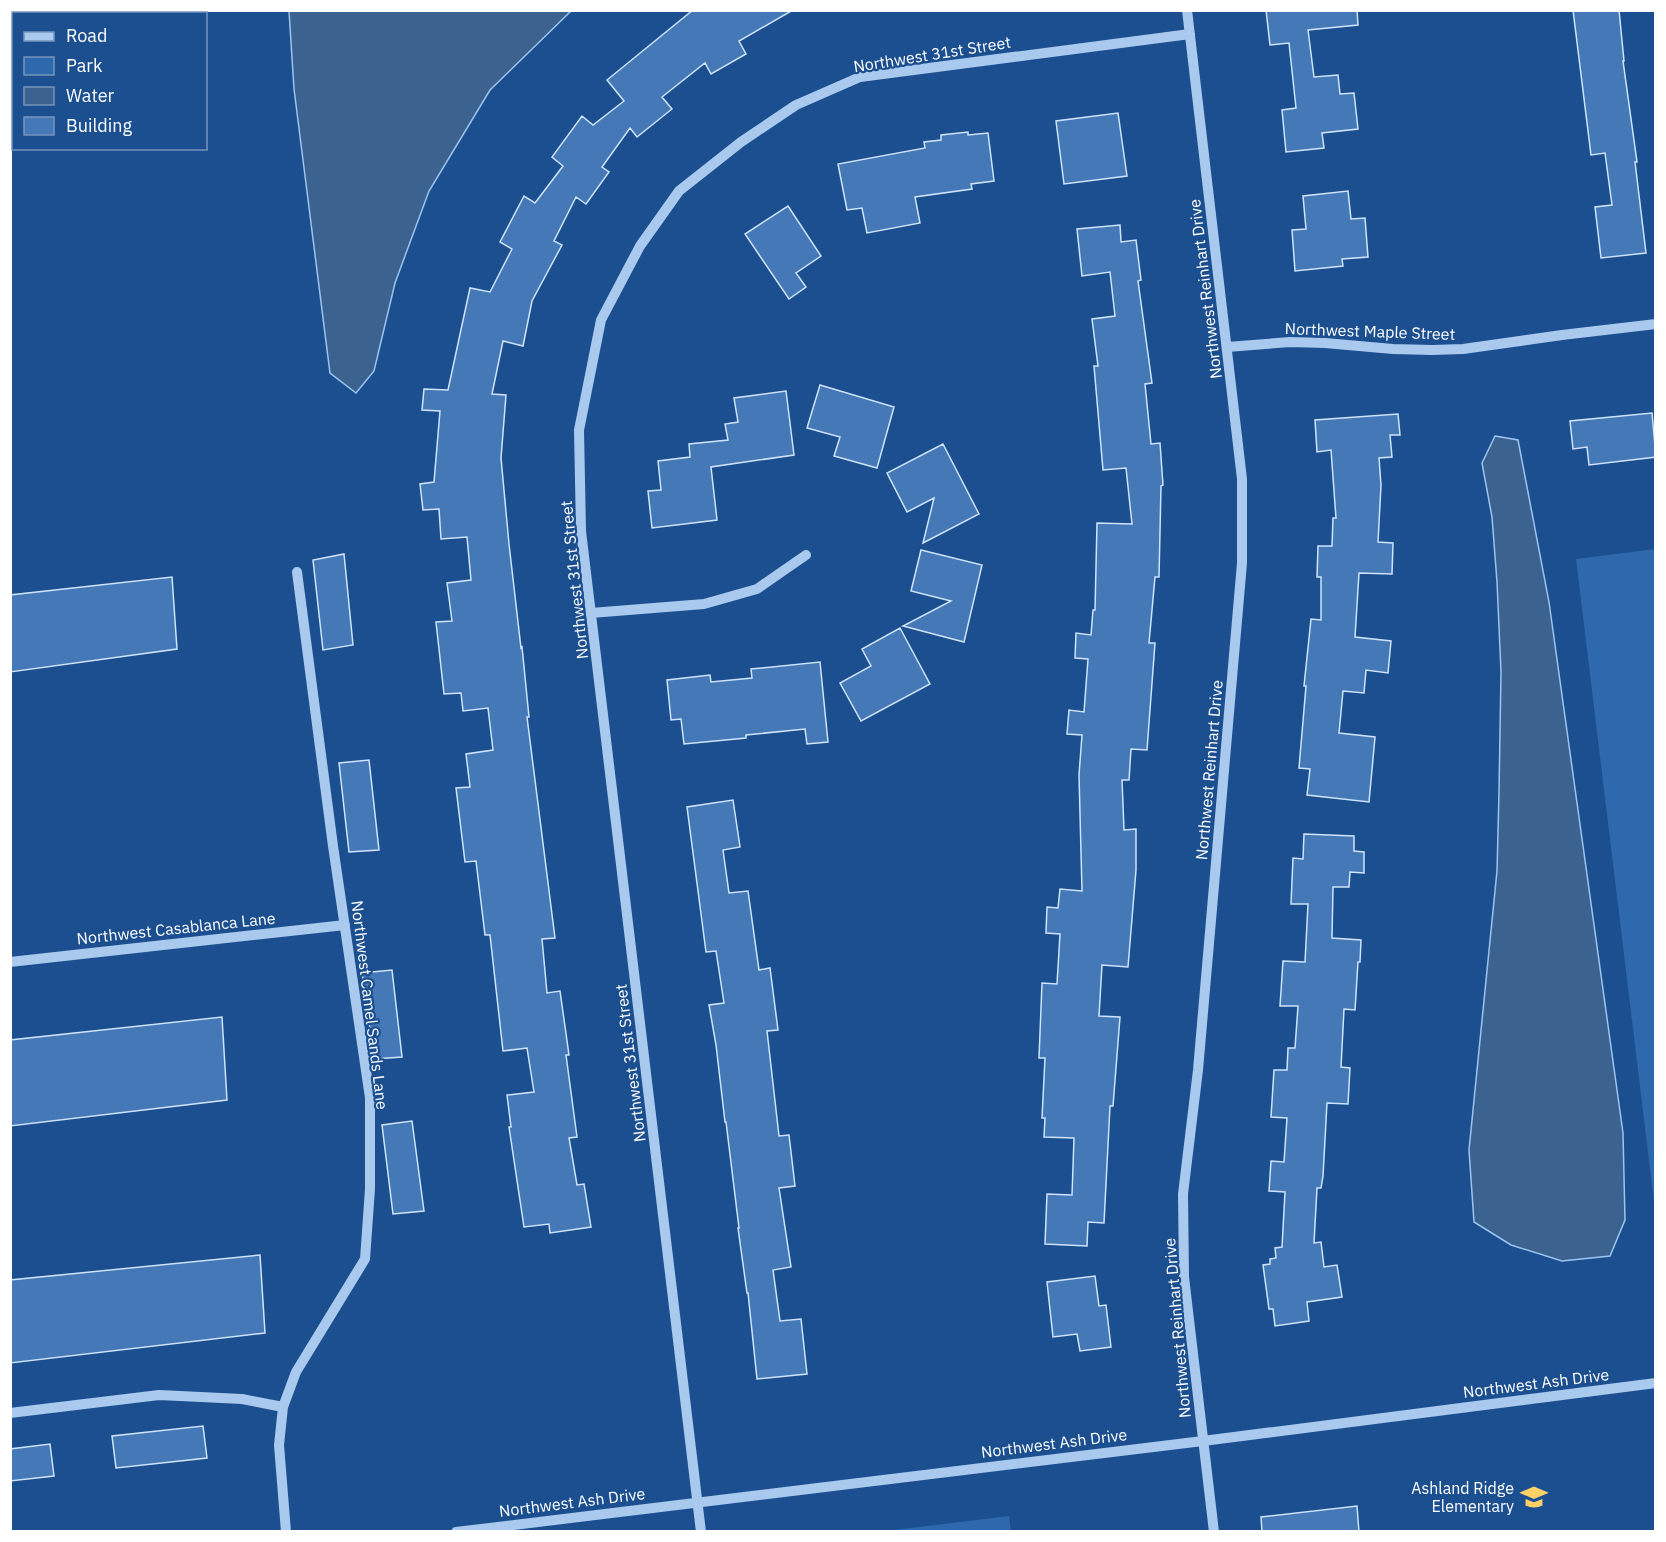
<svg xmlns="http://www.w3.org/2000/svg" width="1666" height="1542" font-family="'IBM Plex Sans',sans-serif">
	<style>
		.green { fill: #2e69ad }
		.water { fill: #3c6290; stroke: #9cc4f0; stroke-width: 1.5 }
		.building { fill: #4478b7; stroke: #cfe3fa; stroke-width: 1.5 }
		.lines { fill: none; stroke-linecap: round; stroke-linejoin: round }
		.minor { stroke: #a9c9ee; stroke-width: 10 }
		.labels { text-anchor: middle; stroke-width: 4.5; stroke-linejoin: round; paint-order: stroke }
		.street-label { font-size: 16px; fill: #fff; stroke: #1b4f8f }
		.poi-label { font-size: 16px; fill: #fff; stroke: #1b4f8f; text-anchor: end }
	</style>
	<rect width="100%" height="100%" fill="#1b4f8f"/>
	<path class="green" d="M 1655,549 L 1656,549 L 1655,1210 L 1576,559 Z
		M 1009,1516 L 1011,1531 L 886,1531 Z"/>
	<path class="water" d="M 289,11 L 571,11 L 490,90 L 429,191 L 395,283 L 374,371 L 356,393 L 330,373 L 294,89 Z
		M 1495,436 L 1518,440 L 1549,602 L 1623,1133 L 1625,1220 L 1610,1256 L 1562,1261 L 1511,1245 L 1474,1222 L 1469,1150 L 1497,871 L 1499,792 L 1501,672 L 1497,582 L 1492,517 L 1482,463 Z"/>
	<path class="building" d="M 693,10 L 793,10 L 739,41 L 746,54 L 711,74 L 705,63 L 662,97 L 672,109 L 637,137 L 630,128 L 602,167 L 609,172 L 586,204 L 576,197 L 554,241 L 562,245 L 532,301 L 523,346 L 503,341 L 492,394 L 506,395 L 501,458 L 509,544 L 521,648 L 522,647 L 529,717 L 527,717 L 555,938 L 542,939 L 547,993 L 560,991 L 569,1055 L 566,1055 L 577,1137 L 569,1138 L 577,1185 L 584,1184 L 591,1227 L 550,1233 L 549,1224 L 524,1227 L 509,1127 L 511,1127 L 507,1095 L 534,1092 L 527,1048 L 503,1051 L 490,935 L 485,935 L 476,861 L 465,862 L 456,788 L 470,787 L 466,754 L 493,750 L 488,708 L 463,711 L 461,693 L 444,694 L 436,622 L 452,621 L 447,583 L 471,580 L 467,537 L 441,539 L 439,509 L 423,510 L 420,484 L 434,482 L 440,411 L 422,410 L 424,389 L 448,390 L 470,288 L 490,292 L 512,249 L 500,242 L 524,196 L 535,203 L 563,166 L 552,157 L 582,116 L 593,125 L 624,101 L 607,80 Z
		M 1266,10 L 1357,10 L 1358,25 L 1308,30 L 1314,77 L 1338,75 L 1340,94 L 1354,93 L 1358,129 L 1322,133 L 1324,148 L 1286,152 L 1282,110 L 1296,108 L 1289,43 L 1270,45 Z
		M 1573,10 L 1619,10 L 1624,61 L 1623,61 L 1637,162 L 1635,162 L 1646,253 L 1601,258 L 1595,207 L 1612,205 L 1605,153 L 1591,155 Z
		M 1118,113 L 1127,176 L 1064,184 L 1056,121 Z
		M 968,132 L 968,135 L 988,133 L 994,181 L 971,184 L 972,189 L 915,197 L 920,223 L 867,233 L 862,208 L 847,210 L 838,164 L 925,148 L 924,142 L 941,140 L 941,135 Z
		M 1348,191 L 1351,219 L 1365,218 L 1368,257 L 1342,259 L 1343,266 L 1295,271 L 1292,230 L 1306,229 L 1303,196 Z
		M 788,206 L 821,256 L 796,273 L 806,287 L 789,299 L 745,234 Z
		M 1120,225 L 1121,242 L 1136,240 L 1141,280 L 1138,281 L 1152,383 L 1145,384 L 1151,444 L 1160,443 L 1163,485 L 1161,486 L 1159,577 L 1155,577 L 1149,643 L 1155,643 L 1147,750 L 1131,749 L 1129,780 L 1122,780 L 1124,830 L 1136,829 L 1136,870 L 1128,967 L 1102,965 L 1099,1016 L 1120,1017 L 1113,1106 L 1110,1106 L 1104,1223 L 1088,1222 L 1087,1246 L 1045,1244 L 1047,1194 L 1072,1195 L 1074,1138 L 1044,1137 L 1045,1118 L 1042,1118 L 1045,1058 L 1039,1058 L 1042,983 L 1057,984 L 1060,934 L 1046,933 L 1047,907 L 1058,908 L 1060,889 L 1082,891 L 1079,775 L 1082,735 L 1067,734 L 1069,710 L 1084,712 L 1088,659 L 1075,658 L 1076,633 L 1091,635 L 1093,610 L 1095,610 L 1097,523 L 1132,524 L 1126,468 L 1103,470 L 1094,366 L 1098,366 L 1092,319 L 1115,316 L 1110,272 L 1082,276 L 1077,229 Z
		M 820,385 L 894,407 L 877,468 L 834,456 L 840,437 L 807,428 Z
		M 786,391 L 794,455 L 711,467 L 717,520 L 652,528 L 648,491 L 661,490 L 658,461 L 690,457 L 689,444 L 728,440 L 725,424 L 738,422 L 734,398 Z
		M 1652,413 L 1656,457 L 1589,465 L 1587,447 L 1573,449 L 1570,421 Z
		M 1398,414 L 1400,435 L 1390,435 L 1392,457 L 1379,458 L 1381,485 L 1378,542 L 1393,543 L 1392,574 L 1359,573 L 1355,637 L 1391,641 L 1388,673 L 1366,670 L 1364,693 L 1343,691 L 1339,733 L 1375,737 L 1369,802 L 1307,795 L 1310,769 L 1299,768 L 1306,686 L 1304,686 L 1311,619 L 1321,620 L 1321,577 L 1317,577 L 1318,546 L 1332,546 L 1333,518 L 1336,518 L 1331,450 L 1317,452 L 1315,420 Z
		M 943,444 L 979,514 L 923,543 L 934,498 L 907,512 L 887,473 Z
		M 921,550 L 982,565 L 964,642 L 903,626 L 951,601 L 911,591 Z
		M 344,554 L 353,645 L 323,650 L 313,560 Z
		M 172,577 L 177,649 L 10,672 L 10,595 Z
		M 900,628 L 930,684 L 861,721 L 840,683 L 871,666 L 862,649 Z
		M 820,662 L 828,742 L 807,744 L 805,729 L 746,735 L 746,738 L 684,744 L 681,719 L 671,720 L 667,680 L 710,675 L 711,682 L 752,678 L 751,669 Z
		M 369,760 L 379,850 L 349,852 L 339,763 Z
		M 733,800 L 740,847 L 723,850 L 729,893 L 748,891 L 759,970 L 770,968 L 778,1030 L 767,1031 L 779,1136 L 789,1135 L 795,1186 L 779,1188 L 791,1267 L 773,1270 L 780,1321 L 801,1319 L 807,1374 L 757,1379 L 748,1293 L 747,1293 L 738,1228 L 739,1228 L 726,1122 L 725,1122 L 716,1045 L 709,1005 L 724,1003 L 716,951 L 706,952 L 687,807 Z
		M 1304,834 L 1354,836 L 1354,851 L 1364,852 L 1364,873 L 1350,872 L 1349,887 L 1333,887 L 1332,938 L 1361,940 L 1360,962 L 1358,962 L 1355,1010 L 1344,1009 L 1341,1067 L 1350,1068 L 1348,1104 L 1327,1103 L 1323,1176 L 1321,1188 L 1317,1188 L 1314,1243 L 1321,1242 L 1324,1267 L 1337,1265 L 1342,1297 L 1307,1302 L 1309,1321 L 1275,1326 L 1273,1309 L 1269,1309 L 1263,1265 L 1270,1264 L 1270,1259 L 1276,1258 L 1275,1248 L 1282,1247 L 1285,1192 L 1269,1191 L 1271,1161 L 1284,1162 L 1287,1118 L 1271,1117 L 1274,1070 L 1287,1070 L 1288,1048 L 1295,1048 L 1298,1006 L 1280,1006 L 1283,961 L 1305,962 L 1308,904 L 1291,904 L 1293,858 L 1303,859 Z
		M 392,970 L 402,1057 L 374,1059 L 362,973 Z
		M 222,1017 L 227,1100 L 10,1126 L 10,1040 Z
		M 412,1121 L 424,1211 L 393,1214 L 382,1125 Z
		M 260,1255 L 265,1333 L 10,1363 L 10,1280 Z
		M 1095,1276 L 1099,1306 L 1106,1305 L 1111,1347 L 1080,1351 L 1077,1334 L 1053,1337 L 1047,1282 Z
		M 203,1426 L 207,1458 L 116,1468 L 112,1436 Z
		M 50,1444 L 54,1476 L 10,1481 L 10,1449 Z
		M 1357,1506 L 1359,1532 L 1262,1532 L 1261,1517 Z"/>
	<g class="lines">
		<path class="minor" d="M 1187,10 L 1242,479 L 1242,563 L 1198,1070 L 1183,1194 L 1184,1277 L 1214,1532
			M 1227,347 L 1290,342 L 1325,343 L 1393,349 L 1432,350 L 1463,349 L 1562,335 L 1656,324
			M 591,613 L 704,604 L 757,589 L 806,555
			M 10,962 L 345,925
			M 10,1413 L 159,1395 L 242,1399 L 283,1407
			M 286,1532 L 279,1445 L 283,1407 L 296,1372 L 365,1259 L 370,1189 L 370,1098 L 333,846 L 297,572
			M 456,1532 L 1203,1441 L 1656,1383
			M 701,1532 L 581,531 L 579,430 L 601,320 L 640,246 L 679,191 L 741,142 L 796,105 L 860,77 L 1190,34"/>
	</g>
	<defs>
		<symbol id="school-bare" viewBox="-9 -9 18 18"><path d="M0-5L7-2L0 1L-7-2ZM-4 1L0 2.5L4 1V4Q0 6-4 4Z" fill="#ffd166" stroke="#1b4f8f" stroke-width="2.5" paint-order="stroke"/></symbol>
	</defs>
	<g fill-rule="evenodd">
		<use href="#school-bare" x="1515" y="1478" width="38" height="38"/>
	</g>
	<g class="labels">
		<g class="street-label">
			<text transform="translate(932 54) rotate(-9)" y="6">Northwest 31st Street</text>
			<text transform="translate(1205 289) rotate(-97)" y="6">Northwest Reinhart Drive</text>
			<text transform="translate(1370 331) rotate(2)" y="6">Northwest Maple Street</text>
			<text transform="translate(574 580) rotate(-96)" y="6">Northwest 31st Street</text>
			<text transform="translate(1209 770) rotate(-85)" y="6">Northwest Reinhart Drive</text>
			<text transform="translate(176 928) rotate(-6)" y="6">Northwest Casablanca Lane</text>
			<text transform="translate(370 1005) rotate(83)" y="6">Northwest Camel Sands Lane</text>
			<text transform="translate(630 1063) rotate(-97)" y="6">Northwest 31st Street</text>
			<text transform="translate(1177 1328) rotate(-95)" y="6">Northwest Reinhart Drive</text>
			<text transform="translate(1536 1383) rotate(-7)" y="6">Northwest Ash Drive</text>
			<text transform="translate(1054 1443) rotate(-7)" y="6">Northwest Ash Drive</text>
			<text transform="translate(572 1502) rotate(-7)" y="6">Northwest Ash Drive</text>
		</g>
		<g class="poi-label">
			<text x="1514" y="1494">Ashland Ridge<tspan x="1514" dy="18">Elementary</tspan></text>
		</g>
	</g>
	<rect width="1666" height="1542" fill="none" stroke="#ffffff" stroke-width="24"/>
	<rect x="12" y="12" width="195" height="138" fill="#1b4f8f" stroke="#7695bc" stroke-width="1.5"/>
	<rect x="24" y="32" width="30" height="9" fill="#a9c9ee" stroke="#7695bc" stroke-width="1.5"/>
	<text x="66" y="42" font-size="18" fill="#ffffff">Road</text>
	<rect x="24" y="57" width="30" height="18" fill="#2e69ad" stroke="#7695bc" stroke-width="1.5"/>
	<text x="66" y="72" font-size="18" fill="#ffffff">Park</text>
	<rect x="24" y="87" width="30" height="18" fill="#3c6290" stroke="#7695bc" stroke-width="1.5"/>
	<text x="66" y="102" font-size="18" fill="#ffffff">Water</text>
	<rect x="24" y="117" width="30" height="18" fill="#4478b7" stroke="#7695bc" stroke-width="1.5"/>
	<text x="66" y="132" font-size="18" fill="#ffffff">Building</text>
</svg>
